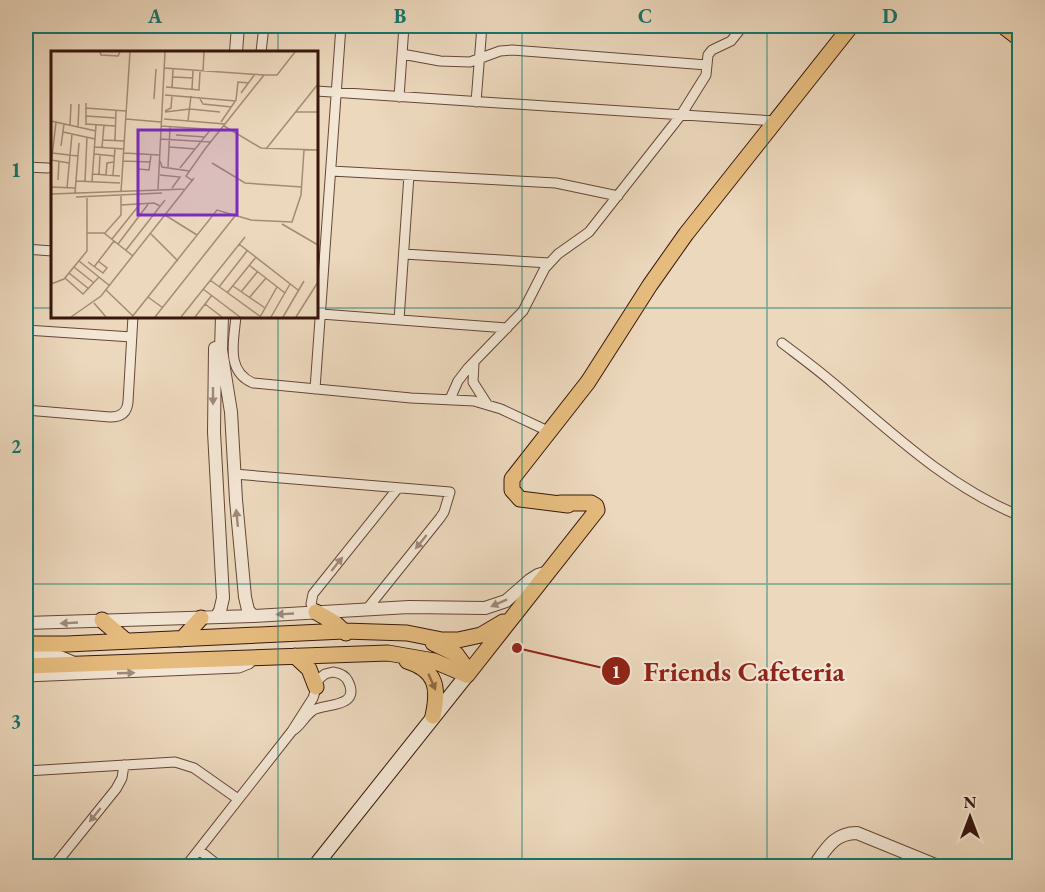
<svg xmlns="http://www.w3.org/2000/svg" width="1045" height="892" font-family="'EB Garamond',serif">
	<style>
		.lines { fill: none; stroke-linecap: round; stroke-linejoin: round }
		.minor-casing { stroke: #654738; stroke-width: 11 }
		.tertiary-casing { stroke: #654738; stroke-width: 14 }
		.secondary-casing { stroke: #38170b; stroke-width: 16 }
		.primary-casing { stroke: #38170b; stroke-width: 17 }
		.minor { stroke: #f3e6d4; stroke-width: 9 }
		.tertiary { stroke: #f3e6d4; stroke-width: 12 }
		.secondary { stroke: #f3e6d4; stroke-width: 14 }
		.primary { stroke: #e6bc7e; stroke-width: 15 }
		.oneway { fill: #9f897a }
		.oneway2 { fill: #8f6a44 }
		.grid { fill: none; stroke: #0f766e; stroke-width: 1.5; stroke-opacity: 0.55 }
		.inset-road { fill: none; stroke: #a48b76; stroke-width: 1.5 }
		.view { fill: #7b2cbf; fill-opacity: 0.15; stroke: #7b2cbf; stroke-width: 3 }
		.inset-edge { fill: none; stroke: #38170b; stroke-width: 3 }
		.leader { fill: none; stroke: #8f2418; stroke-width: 2 }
		.callout-dot { fill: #8f2418; stroke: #f3e6d4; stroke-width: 2 }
		.mark-label { font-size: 18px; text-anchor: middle; font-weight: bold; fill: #fff }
		.callout-label { font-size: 28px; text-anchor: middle; font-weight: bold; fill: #8f2418; stroke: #f3e6d4; stroke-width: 4.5; stroke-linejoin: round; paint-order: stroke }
		.neatline { fill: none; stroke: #0f766e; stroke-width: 2 }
		.grid-label { font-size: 20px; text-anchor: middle; font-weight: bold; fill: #0f766e }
	</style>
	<rect width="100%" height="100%" fill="#ecd8bd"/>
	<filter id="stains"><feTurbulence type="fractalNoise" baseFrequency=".00333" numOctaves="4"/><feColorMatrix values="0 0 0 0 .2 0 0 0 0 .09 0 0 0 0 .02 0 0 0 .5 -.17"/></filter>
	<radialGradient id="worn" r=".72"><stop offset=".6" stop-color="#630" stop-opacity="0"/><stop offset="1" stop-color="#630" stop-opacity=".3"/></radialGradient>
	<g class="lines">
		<defs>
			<path id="minor" d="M 261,52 L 264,26
				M 402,54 L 440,61 L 470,62 L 500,51 L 512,50 L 707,65
				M 316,91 L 775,121
				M 399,97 L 404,26
				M 476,102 L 482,26
				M 26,167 L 48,168
				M 331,171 L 556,183 L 618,196
				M 26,249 L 52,251
				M 404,254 L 549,263
				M 321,314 L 507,328
				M 236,316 C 234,340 225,371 253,383 L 411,398 L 474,401 L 501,409 L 550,432
				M 399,320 L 409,175
				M 26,330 L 132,337
				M 782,343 C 799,356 817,369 833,383 C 892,433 947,486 1020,516
				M 474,363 L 473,382 L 487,404
				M 315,389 L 341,26
				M 450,399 L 458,381 L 468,368 L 523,311 L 545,268 L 558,254 L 589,232 L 681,115 L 706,75 L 708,55 L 712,50 L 731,41 L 743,26
				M 26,410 L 110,417 C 120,417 127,413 128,402 L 133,316
				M 234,474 L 450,492 L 444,512 L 440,518 L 367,609
				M 316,612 L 311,604 L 313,594 L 398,488
				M 333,672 C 340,673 345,675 348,681 C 362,709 322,703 312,711 C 304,717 300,727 292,731 L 313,698 L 319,679 L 325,674 Z
				M 26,677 L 239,668 L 249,664 L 256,657
				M 26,771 L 175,762 L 194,768 L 238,799
				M 199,850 L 219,866
				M 54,866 L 116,789 L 122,778 L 124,765
				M 186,866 L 292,731"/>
			<path id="tertiary" d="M 236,52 L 238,26
				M 222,316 L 221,350 L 231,412 L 236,500 L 245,597 L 248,610 L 253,616
				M 215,348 L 214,432 L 223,598 L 220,611 L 216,617
				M 26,623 L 253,616 L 409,607 L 485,608 L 506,601 L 530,580 L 538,575 L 548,572
				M 26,657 L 60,657 L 74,663
				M 814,866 C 826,849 834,833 857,833 L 938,866"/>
			<path id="secondary" d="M 315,866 L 467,675"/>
			<path id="primary" d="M 1003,26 L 1020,39
				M 568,505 L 520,499 L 512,490 L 512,479 L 588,382 L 650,285 L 686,234 L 851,26
				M 316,612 L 335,623 L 346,633
				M 102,620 L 126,641
				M 182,639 L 201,618
				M 433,643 L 456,654 L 469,672
				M 26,644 L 67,644 L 344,631 L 407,633 L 442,640 L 458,640 L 481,635 L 503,622
				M 295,656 L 309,669 L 316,687
				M 407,661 C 437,670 439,689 433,716
				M 26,666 L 388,653 L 434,661 L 467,675 L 597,510 L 596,506 L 591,503 L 560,503"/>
		</defs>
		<use href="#minor" class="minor-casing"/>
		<use href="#tertiary" class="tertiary-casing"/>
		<use href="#secondary" class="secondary-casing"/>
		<use href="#primary" class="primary-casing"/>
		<use href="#minor" class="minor"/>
		<use href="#tertiary" class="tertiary"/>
		<use href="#secondary" class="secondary"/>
		<use href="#primary" class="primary"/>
	</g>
	<defs><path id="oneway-solid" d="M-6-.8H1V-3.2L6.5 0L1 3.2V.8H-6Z" transform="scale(1.5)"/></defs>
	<g class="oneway">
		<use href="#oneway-solid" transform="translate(213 396) rotate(90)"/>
		<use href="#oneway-solid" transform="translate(237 518) rotate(-96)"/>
		<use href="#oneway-solid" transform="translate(421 542) rotate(129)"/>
		<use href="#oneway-solid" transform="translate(337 564) rotate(-51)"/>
		<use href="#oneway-solid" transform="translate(499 603) rotate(156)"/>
		<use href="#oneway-solid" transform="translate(285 614) rotate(177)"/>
		<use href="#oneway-solid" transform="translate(69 623) rotate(177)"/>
		<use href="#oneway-solid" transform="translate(126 673) rotate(-2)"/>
		<use href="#oneway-solid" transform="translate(95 815) rotate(129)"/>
	</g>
	<use class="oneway2" href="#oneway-solid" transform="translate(432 682) rotate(66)"/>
	<path class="grid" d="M 278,26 L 278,52M 522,26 L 522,866M 767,26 L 767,866M 26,308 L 52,308M 316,308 L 1020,308M 278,316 L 278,866M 26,584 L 1020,584"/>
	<g transform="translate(51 51)">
		<rect width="267" height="267" fill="#ecd8bd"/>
		<path class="inset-road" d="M 49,1 L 50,4 L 67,5 L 69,1M 113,17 L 213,24M 152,20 L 153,1M 122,26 L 142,27M 115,36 L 148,39 L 149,21M 121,37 L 122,18M 141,38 L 142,20M 190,42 L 204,23M 114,44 L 185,50M 148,46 L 152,53 L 181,56M 103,48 L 105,18M 35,57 L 75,60M 114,60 L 120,57 L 121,44M 114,61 L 139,58 L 169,61M 245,61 L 267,61M 35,65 L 65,67M 75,68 L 110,71M 113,68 L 174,73M 0,70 L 45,80M 137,70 L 140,45M 170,71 L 185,49 L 187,31 L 198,32M 35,73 L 64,75M 19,74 L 20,53M 35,74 L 35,52M 110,75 L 169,79M 173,75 L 210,97 L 267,99M 27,76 L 28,53M 12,81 L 44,88M 125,84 L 154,86M 109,88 L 160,91M 52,89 L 73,90M 64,89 L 65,59M 10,95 L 13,73M 44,96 L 73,98M 51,96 L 53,74M 118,96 L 145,98M 215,98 L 267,33M 1,102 L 27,105M 73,102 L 108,104M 43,103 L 63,105M 0,109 L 18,112M 72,110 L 99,111M 109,110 L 111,116 L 138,120M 161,112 L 194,132 L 251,136M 0,114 L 5,71M 117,116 L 119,76M 129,117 L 160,78M 87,118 L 98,119 L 100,104M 42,123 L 69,125M 48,123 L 49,104M 55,124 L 56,112 L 63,111M 62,124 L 64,97M 109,124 L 129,126 L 121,137M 7,129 L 8,110M 25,130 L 69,132M 34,130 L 36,86M 41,130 L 45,74M 142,130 L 135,125 L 154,98 L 213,24 L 226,24 L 244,1M 0,136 L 24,137M 16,137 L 21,83M 107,138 L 114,1M 70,141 L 79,1M 24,142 L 28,92M 0,143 L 135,138M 25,146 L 111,142M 70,154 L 103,152 L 109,155M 114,164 L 146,184M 231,173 L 267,194M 36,182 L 53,182 L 82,205M 54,182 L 70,164 L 70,145M 100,183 L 127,210M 61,188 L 89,153M 67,193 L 98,152M 188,193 L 247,239M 75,199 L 114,149M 28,210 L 59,235M 37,211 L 52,222 L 56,217 L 47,210M 198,214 L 234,242M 23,216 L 43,232M 43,216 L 63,190M 18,222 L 38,238M 14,227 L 32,243 L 48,226M 159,229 L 210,266M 0,233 L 13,228 L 36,200 L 36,147M 182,235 L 214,257M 168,236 L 196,200M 152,238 L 189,266M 55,239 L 82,265M 190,241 L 207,220M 176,242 L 205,206M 97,246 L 112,257M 198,247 L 215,227M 43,252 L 55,266M 154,253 L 171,266M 20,266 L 50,245 L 143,127M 81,266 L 166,159 L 200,169 L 241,171 L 250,144 L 253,99M 104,266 L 184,165M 130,266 L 194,186M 144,266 L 161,244M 209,266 L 226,236M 220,266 L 239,233M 232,266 L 253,230M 245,266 L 267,231"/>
		<path class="view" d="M 87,79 L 186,79 L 186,164 L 87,164 Z"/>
		<rect width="267" height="267" class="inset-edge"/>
	</g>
	<path class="leader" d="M517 648L616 671"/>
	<g class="callout-dot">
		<circle cx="517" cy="648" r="6"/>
		<circle cx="616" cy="671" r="15"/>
	</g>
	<g class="mark-label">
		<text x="616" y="678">1</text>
	</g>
	<g class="callout-label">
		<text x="744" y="681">Friends Cafeteria</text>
	</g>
	<rect width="1045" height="892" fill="none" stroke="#ecd8bd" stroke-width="66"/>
	<g transform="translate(970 817)" stroke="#f3e6d4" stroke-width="4.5" paint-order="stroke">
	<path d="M0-4.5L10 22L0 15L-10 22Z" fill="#38170b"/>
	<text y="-9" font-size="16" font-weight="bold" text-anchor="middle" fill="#38170b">N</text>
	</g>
	<rect x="33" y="33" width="979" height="826" class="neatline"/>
	<g class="grid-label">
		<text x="155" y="23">A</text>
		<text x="400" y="23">B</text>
		<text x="645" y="23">C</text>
		<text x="890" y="23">D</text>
		<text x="16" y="177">1</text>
		<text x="16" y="453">2</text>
		<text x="16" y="728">3</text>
	</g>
	<rect width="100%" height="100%" filter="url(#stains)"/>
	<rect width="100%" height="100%" fill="url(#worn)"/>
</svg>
